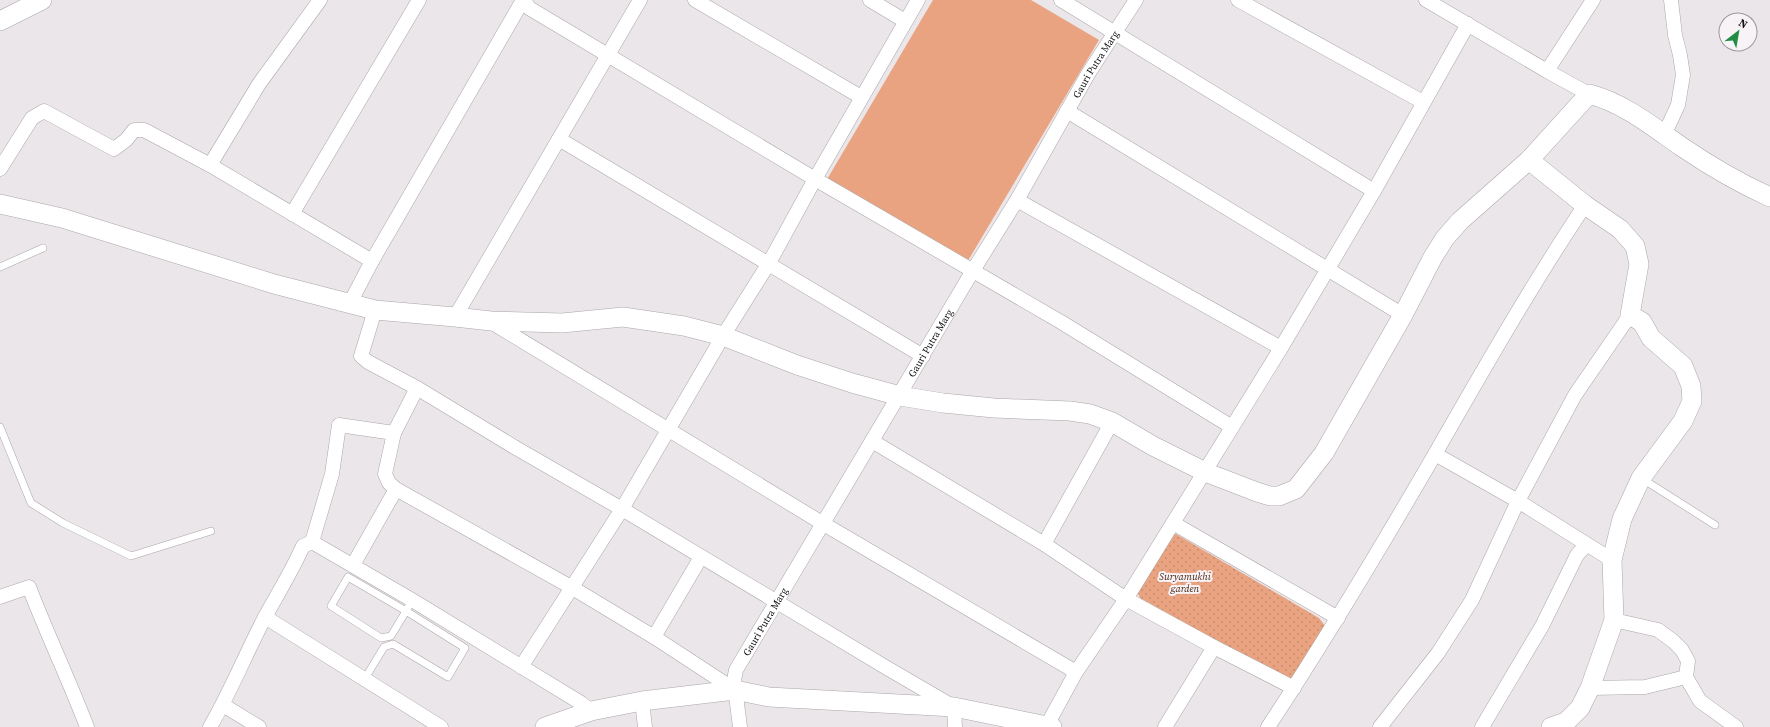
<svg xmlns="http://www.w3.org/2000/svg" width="1770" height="727" font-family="'Source Serif 4',serif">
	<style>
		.green { fill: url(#green-dots) }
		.pitch { fill: #eaa380 }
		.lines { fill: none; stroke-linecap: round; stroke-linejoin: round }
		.lane-casing { stroke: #aba6a9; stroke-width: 8 }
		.street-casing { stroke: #aba6a9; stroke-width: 15 }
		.secondary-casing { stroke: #aba6a9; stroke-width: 20 }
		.lane { stroke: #fff; stroke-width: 7 }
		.street { stroke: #fff; stroke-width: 14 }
		.secondary { stroke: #fff; stroke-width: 19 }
		.labels { text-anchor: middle; stroke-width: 4; stroke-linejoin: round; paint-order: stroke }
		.street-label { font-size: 10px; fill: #131213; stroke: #f8f3f6 }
		.park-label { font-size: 10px; font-style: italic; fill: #472411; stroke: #f8f3f6 }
	</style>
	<defs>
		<pattern id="green-dots" width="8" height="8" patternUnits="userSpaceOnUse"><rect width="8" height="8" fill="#eaa380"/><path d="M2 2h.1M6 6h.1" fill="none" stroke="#c88b6e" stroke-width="1.8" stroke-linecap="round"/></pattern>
	</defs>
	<rect width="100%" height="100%" fill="#ebe6e9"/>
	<path class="green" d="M 1176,534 L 1319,618 L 1325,626 L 1297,678 L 1288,681 L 1140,598 L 1136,589 L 1168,536 Z"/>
	<path class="pitch" d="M 933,0 L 1031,0 L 1099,40 L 966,264 L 826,181 Z"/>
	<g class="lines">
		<defs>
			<path id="lane" d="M 0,267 L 43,248
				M 0,427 L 31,503 L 63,523 L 131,556 L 211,531
				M 1641,478 L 1715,525
				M 348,577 L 406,611 L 391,636 L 381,638 L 331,606 Z
				M 364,680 L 384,647 L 393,644 L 448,677 L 465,648 L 406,611 L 412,600"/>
			<g id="street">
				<path d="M 524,0 L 529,8 L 815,179 L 1061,322 L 1232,427"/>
				<path d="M 695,0 L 861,97"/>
				<path d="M 870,0 L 905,21"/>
				<path d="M 1061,0 L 1374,191"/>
				<path d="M 1238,0 L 1423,102"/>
				<path d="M 1426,0 L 1547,71 L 1589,94"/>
				<path d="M 1547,71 L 1593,0"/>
				<path d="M 1067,111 L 1403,315"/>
				<path d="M 1664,135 L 1678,105 L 1683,75 L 1680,55 L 1675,35 L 1671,0"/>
				<path d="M 559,139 L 923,356"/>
				<path d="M 210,165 L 259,84 L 320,0"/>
				<path d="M 0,169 L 32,118 L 44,111 L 114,149 L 126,140 L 134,130 L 144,130 L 210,165 L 372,261"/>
				<path d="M 1017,200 L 1281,348"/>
				<path d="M 292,214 L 419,0"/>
				<path d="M 350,303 L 372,261 L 523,0"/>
				<path d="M 375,310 L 361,356 L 368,362 L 417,388 L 516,448 L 622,509 L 887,668 L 954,707 L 955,727"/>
				<path d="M 455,317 L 640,0"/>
				<path d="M 491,322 L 822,523 L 1076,672"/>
				<path d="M 872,441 L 1044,544 L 1126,599 L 1214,647 L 1294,688"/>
				<path d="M 1435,454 L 1518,501 L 1612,560"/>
				<path d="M 396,489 L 571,587 L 654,637 L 735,690"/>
				<path d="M 1173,523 L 1338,618"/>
				<path d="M 312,542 L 332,474 L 339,425 L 394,433 L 417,388"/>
				<path d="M 1044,544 L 1112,422"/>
				<path d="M 353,565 L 396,489 L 389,483 L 385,474 L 394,433"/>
				<path d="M 0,597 L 29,587 C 47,634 69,680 87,727"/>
				<path d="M 265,617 L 441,727"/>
				<path d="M 1614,620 L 1658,630 L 1673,641 L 1682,650 L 1688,661 L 1686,677 L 1700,701 L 1736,727"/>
				<path d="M 654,637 L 701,557"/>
				<path d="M 521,667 L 622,509 L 723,336 L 769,263 L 815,179 L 918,0"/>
				<path d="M 1590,688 L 1645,687 L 1686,677"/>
				<path d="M 642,701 L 645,727"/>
				<path d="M 223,705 L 259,727"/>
				<path d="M 210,727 C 231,691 246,653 265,617 C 278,593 292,571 303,546 L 312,542 L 412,600 L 581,703 L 591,711"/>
				<path id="s1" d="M 740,727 L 734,680 L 736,670 L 972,272 L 1017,200 L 1088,74 L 1136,0"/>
				<path d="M 1046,727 L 1076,672 L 1126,599 L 1281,348 L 1374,191 L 1468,24"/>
				<path d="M 1165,727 L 1214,647"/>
				<path d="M 1268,727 C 1327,638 1381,547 1435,454 C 1483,370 1531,286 1585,205"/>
				<path d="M 1380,727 L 1438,653 L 1472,600 L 1518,501 L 1575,395 L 1630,315"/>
				<path d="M 1482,727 L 1542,626 L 1577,555 L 1586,545"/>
			</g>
			<path id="secondary" d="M 0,21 L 42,0
				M 1529,160 L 1585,205 L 1620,229 L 1635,246 L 1639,264 L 1630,315 L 1642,322 L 1651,338 L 1683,366 L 1691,386 L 1692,401 L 1683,421 L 1641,478 L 1622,519 L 1612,560 L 1614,620 L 1590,688 L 1580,708 L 1566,722 L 1551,727
				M 0,204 L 62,218 L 274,284 L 375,310 L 455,317 L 491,321 L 562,323 L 623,317 L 684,326 L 723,336 L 797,365 L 852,383 L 900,396 L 943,403 L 994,408 L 1070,411 L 1090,414 L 1112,422 L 1153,446 L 1205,472 L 1257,492 L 1270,496 L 1279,496 L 1296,489 L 1324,453 L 1403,315 L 1433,257 L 1445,238 L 1460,221 L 1529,160 L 1589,94 C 1624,103 1653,127 1682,147 C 1710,166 1739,183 1770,197
				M 545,727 L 591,711 L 642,701 L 735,690 L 769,697 L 954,707 L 1052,727"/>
		</defs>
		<use href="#lane" class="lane-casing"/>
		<use href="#street" class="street-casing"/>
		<use href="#secondary" class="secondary-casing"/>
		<use href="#lane" class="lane"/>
		<use href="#street" class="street"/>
		<use href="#secondary" class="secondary"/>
	</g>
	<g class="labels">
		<g class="street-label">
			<text dy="4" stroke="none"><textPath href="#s1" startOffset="762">Gauri Putra Marg</textPath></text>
			<text dy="4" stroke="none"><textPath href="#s1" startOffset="438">Gauri Putra Marg</textPath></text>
			<text dy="4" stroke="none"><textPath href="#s1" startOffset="114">Gauri Putra Marg</textPath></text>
		</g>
		<g class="park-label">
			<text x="1185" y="580">Suryamukhi<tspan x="1185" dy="12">garden</tspan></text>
		</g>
	</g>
	<g transform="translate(1738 32) rotate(31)"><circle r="19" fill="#f8f3f6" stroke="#9c999b"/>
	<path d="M0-3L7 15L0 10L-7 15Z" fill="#238d44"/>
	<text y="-6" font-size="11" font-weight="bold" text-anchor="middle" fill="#131213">N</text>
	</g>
</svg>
